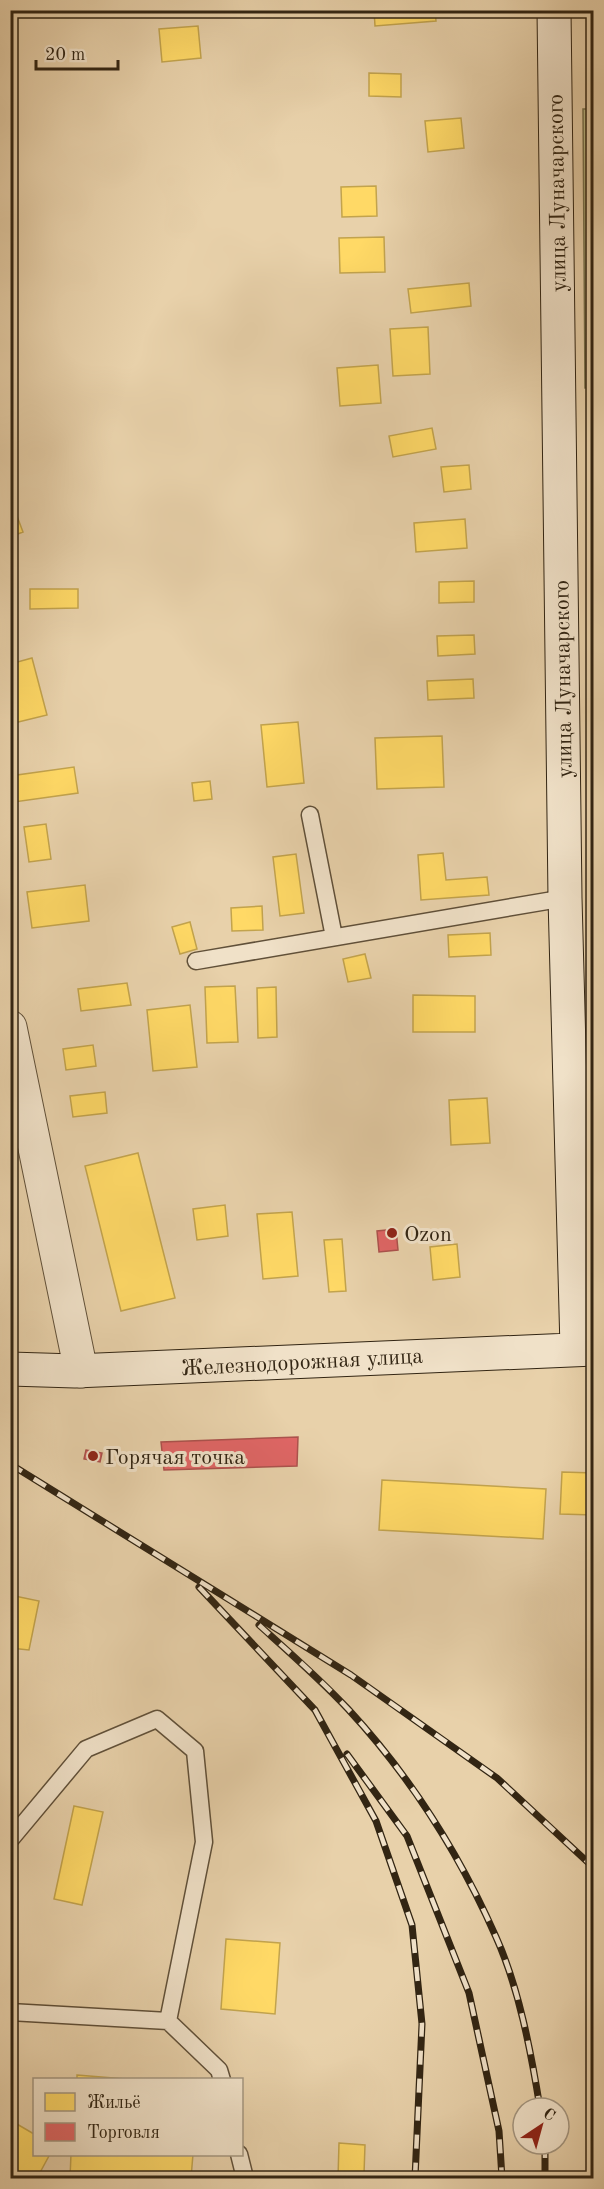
<svg xmlns="http://www.w3.org/2000/svg" width="604" height="2189" font-family="'Old Standard TT',serif">
	<style>
		.green { fill: #bbba85; stroke: #76704c; stroke-width: 1.5 }
		.homes { fill: #ffd966; stroke: #c2a34d; stroke-width: 1.5 }
		.shops { fill: #e06666; stroke: #ac524d; stroke-width: 1.5 }
		.lines { fill: none; stroke-linecap: round; stroke-linejoin: round }
		.lane-casing { stroke: #605039; stroke-width: 19 }
		.street-casing { stroke: #605039; stroke-width: 35 }
		.secondary-casing { stroke: #322513; stroke-width: 35 }
		.lane { stroke: #f0e1c8; stroke-width: 16 }
		.street { stroke: #f0e1c8; stroke-width: 33 }
		.secondary { stroke: #f0e1c8; stroke-width: 33 }
		.rail-casing { stroke: #322513; stroke-width: 7 }
		.rail { stroke: #f0e1c8; stroke-width: 4.5; stroke-dasharray: 14; stroke-linecap: butt }
		.poi-dot { fill: #8f2418; stroke: #f0e1c8; stroke-width: 2 }
		.labels { text-anchor: middle; stroke-width: 6; stroke-linejoin: round; paint-order: stroke }
		.street-label { font-size: 22px; fill: #322513; stroke: #f0e1c8 }
		.poi-label { font-size: 22px; fill: #322513; stroke: #f0e1c8; text-anchor: start }
	</style>
	<rect width="100%" height="100%" fill="#e8d1aa"/>
	<filter id="stains"><feTurbulence type="fractalNoise" baseFrequency=".00333" numOctaves="4"/><feColorMatrix values="0 0 0 0 .2 0 0 0 0 .09 0 0 0 0 .02 0 0 0 .5 -.17"/></filter>
	<radialGradient id="worn" r=".72"><stop offset=".6" stop-color="#630" stop-opacity="0"/><stop offset="1" stop-color="#630" stop-opacity=".3"/></radialGradient>
	<path class="green" d="M 583,109 L 594,109 L 594,387 L 585,388 Z"/>
	<path class="homes" d="M 374,10 L 435,10 L 436,21 L 375,26 Z
		M 198,26 L 201,58 L 162,62 L 159,29 Z
		M 369,73 L 401,74 L 401,97 L 369,96 Z
		M 461,118 L 464,148 L 428,152 L 425,121 Z
		M 376,186 L 377,216 L 342,217 L 341,187 Z
		M 384,237 L 385,272 L 340,273 L 339,238 Z
		M 469,283 L 471,306 L 411,313 L 408,289 Z
		M 428,327 L 430,374 L 393,376 L 390,329 Z
		M 378,365 L 381,403 L 340,406 L 337,368 Z
		M 432,428 L 436,449 L 393,457 L 389,436 Z
		M 469,465 L 471,489 L 444,492 L 441,467 Z
		M 14,508 L 23,532 L 10,537 L 10,510 Z
		M 465,519 L 467,548 L 416,552 L 414,523 Z
		M 474,581 L 474,602 L 439,603 L 439,582 Z
		M 30,589 L 78,589 L 78,608 L 30,609 Z
		M 474,635 L 475,654 L 438,656 L 437,636 Z
		M 32,658 L 47,715 L 10,724 L 10,664 Z
		M 473,679 L 474,698 L 428,700 L 427,681 Z
		M 298,722 L 304,783 L 267,787 L 261,725 Z
		M 442,736 L 444,787 L 377,789 L 375,738 Z
		M 74,767 L 78,793 L 14,802 L 10,776 Z
		M 210,781 L 212,799 L 194,801 L 192,783 Z
		M 46,824 L 51,859 L 29,862 L 24,827 Z
		M 443,853 L 446,880 L 487,877 L 489,895 L 421,900 L 418,855 Z
		M 296,854 L 304,913 L 280,916 L 273,857 Z
		M 85,885 L 89,921 L 32,928 L 27,892 Z
		M 262,906 L 263,930 L 232,931 L 231,908 Z
		M 190,922 L 197,949 L 180,954 L 172,927 Z
		M 490,933 L 491,955 L 449,957 L 448,935 Z
		M 365,954 L 371,978 L 348,982 L 343,959 Z
		M 127,983 L 131,1005 L 81,1011 L 78,989 Z
		M 235,986 L 238,1042 L 207,1043 L 205,987 Z
		M 276,987 L 277,1037 L 258,1038 L 257,988 Z
		M 413,995 L 475,996 L 475,1032 L 413,1032 Z
		M 190,1005 L 197,1067 L 153,1071 L 147,1010 Z
		M 93,1045 L 96,1066 L 66,1070 L 63,1049 Z
		M 105,1092 L 107,1113 L 73,1117 L 70,1096 Z
		M 487,1098 L 490,1143 L 451,1145 L 449,1100 Z
		M 138,1153 L 175,1298 L 121,1311 L 85,1166 Z
		M 225,1205 L 228,1236 L 197,1240 L 193,1209 Z
		M 292,1212 L 298,1276 L 263,1279 L 257,1214 Z
		M 342,1239 L 346,1291 L 329,1292 L 324,1240 Z
		M 457,1244 L 460,1277 L 433,1280 L 430,1247 Z
		M 562,1472 L 594,1473 L 594,1515 L 560,1514 Z
		M 382,1480 L 546,1489 L 543,1539 L 379,1530 Z
		M 10,1595 L 39,1601 L 29,1650 L 10,1648 Z
		M 74,1806 L 103,1812 L 82,1905 L 54,1899 Z
		M 226,1939 L 280,1943 L 275,2014 L 221,2009 Z
		M 77,2075 L 138,2080 L 77,2080 Z
		M 10,2120 L 34,2134 L 34,2154 L 50,2154 L 37,2178 L 10,2178 Z
		M 339,2143 L 365,2145 L 364,2174 L 403,2176 L 403,2178 L 338,2178 Z
		M 71,2154 L 193,2154 L 191,2178 L 70,2178 Z"/>
	<path class="shops" d="M 396,1229 L 398,1250 L 379,1252 L 377,1231 Z
		M 298,1437 L 297,1466 L 164,1470 L 161,1442 Z
		M 86,1450 L 102,1453 L 100,1462 L 84,1459 Z"/>
	<g class="lines">
		<defs>
			<path id="lane" d="M 310,815 L 334,937
				M 196,961 L 565,898
				M 10,1840 L 86,1749 L 157,1719 L 195,1751 L 204,1842 L 168,2021
				M 10,2012 L 168,2021 L 219,2070 L 222,2080
				M 239,2154 L 245,2178"/>
			<path id="street" d="M 10,1027 L 81,1371"/>
			<path id="secondary" d="M 554,10 L 565,898 L 577,1348
				M 10,1369 L 75,1371 L 594,1349"/>
		</defs>
		<use href="#lane" class="lane-casing"/>
		<use href="#street" class="street-casing"/>
		<use href="#secondary" class="secondary-casing"/>
		<use href="#lane" class="lane"/>
		<use href="#street" class="street"/>
		<use href="#secondary" class="secondary"/>
		<defs>
			<path id="rail" d="M 10,1464 L 351,1675 L 497,1778 L 594,1868
				M 199,1587 L 315,1710 L 376,1821 L 412,1925 L 422,2024 L 415,2178
				M 259,1625 C 289,1652 320,1679 348,1709 C 410,1776 459,1853 496,1937 C 519,1988 531,2052 540,2108
				M 347,1754 L 407,1836 L 469,1993 L 499,2131 L 502,2178
				M 545,2144 L 545,2178"/>
		</defs>
		<use href="#rail" class="rail-casing"/>
		<use href="#rail" class="rail"/>
	</g>
	<g class="poi-dot">
		<circle cx="392" cy="1233" r="6"/>
		<circle cx="93" cy="1456" r="6"/>
	</g>
	<g class="labels">
		<g class="street-label">
			<text transform="translate(556 193) rotate(-91)" y="8">улица Луначарского</text>
			<text transform="translate(562 679) rotate(-91)" y="8">улица Луначарского</text>
			<text transform="translate(302 1361) rotate(-3)" y="8">Железнодорожная улица</text>
		</g>
		<g class="poi-label">
			<text x="404" y="1241">Ozon</text>
			<text x="105" y="1464">Горячая точка</text>
		</g>
	</g>
	<rect width="604" height="2189" fill="none" stroke="#e8d1aa" stroke-width="36"/>
	<rect x="12" y="12" width="580" height="2165" fill="none" stroke="#322513" stroke-width="3"/>
	<rect x="18" y="18" width="568" height="2153" fill="none" stroke="#322513" stroke-width="1.5"/>
	<rect x="33" y="2078" width="210" height="78" fill="#f0e1c8" stroke="#a49680" stroke-width="1.5"/>
	<rect x="45" y="2093" width="30" height="18" fill="#ffd966" stroke="#a49680" stroke-width="1.5"/>
	<text x="87" y="2108" font-size="18" fill="#322513">Жильё</text>
	<rect x="45" y="2123" width="30" height="18" fill="#e06666" stroke="#a49680" stroke-width="1.5"/>
	<text x="87" y="2138" font-size="18" fill="#322513">Торговля</text>
	<g transform="translate(541 2126) rotate(36)"><circle r="28" fill="#f0e1c8" stroke="#a49680" stroke-width="1.5"/>
	<path d="M0-4.5L10 22L0 15L-10 22Z" fill="#8f2418"/>
	<text y="-9" font-size="16" font-weight="bold" text-anchor="middle" fill="#322513">С</text>
	</g>
	<path d="M36 60v9h82v-9" fill="none" stroke="#322513" stroke-width="3"/>
	<text x="45" y="60" font-size="18" fill="#322513" stroke="#f0e1c8" stroke-width="4.5" paint-order="stroke">20 m</text>
	<rect width="100%" height="100%" filter="url(#stains)"/>
	<rect width="100%" height="100%" fill="url(#worn)"/>
</svg>
